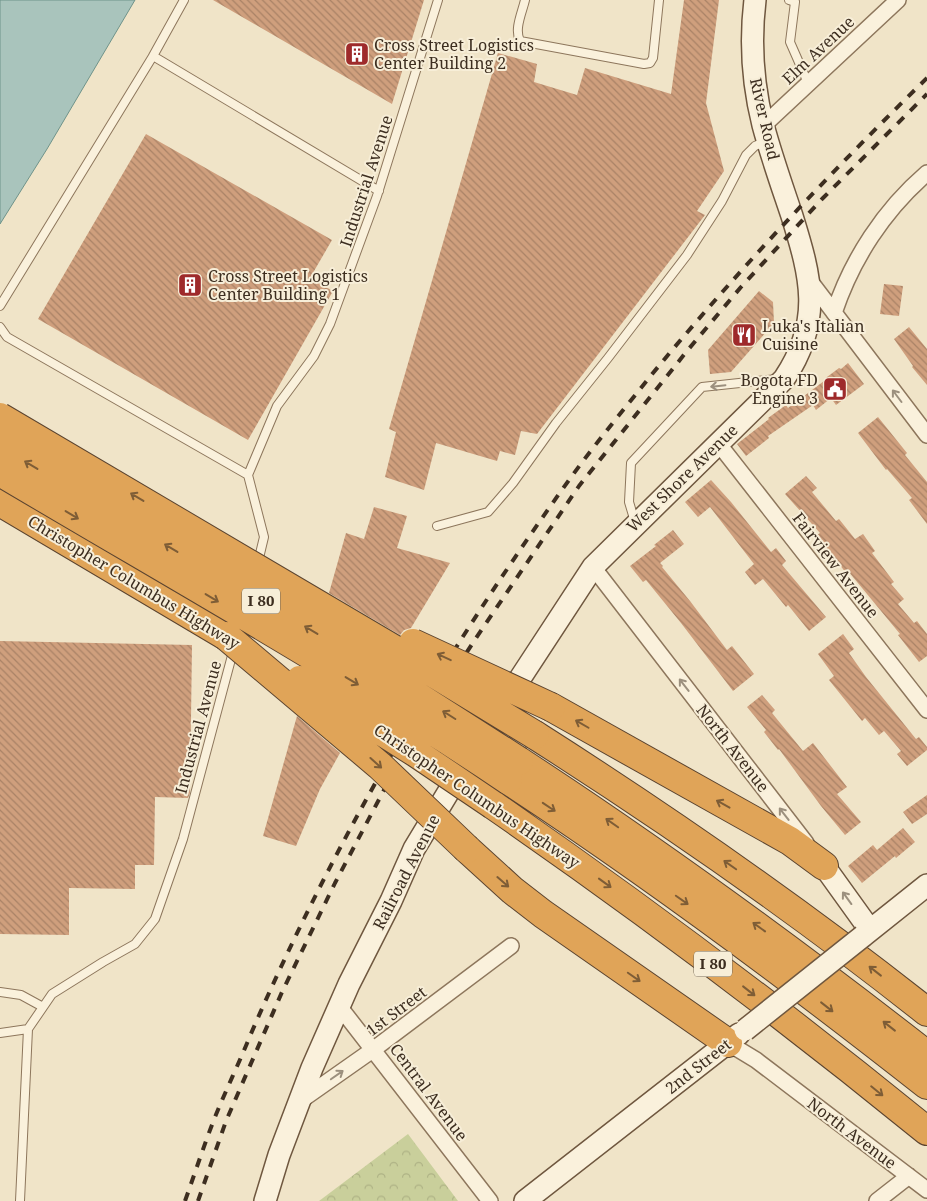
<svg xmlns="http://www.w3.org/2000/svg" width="927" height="1201" font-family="'Noto Serif',serif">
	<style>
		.park { fill: url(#park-crowns) }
		.water { fill: #a9c4bc; stroke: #6f938a }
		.building { fill: url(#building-back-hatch) }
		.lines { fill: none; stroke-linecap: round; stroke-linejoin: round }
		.lane-casing { stroke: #8d765c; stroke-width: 10 }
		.street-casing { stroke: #8d765c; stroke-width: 18 }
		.secondary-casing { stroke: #6f573f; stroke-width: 24 }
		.highway-casing { stroke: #5b4430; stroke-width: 30 }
		.lane { stroke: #faf1dc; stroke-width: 8 }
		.street { stroke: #faf1dc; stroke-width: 15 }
		.secondary { stroke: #faf1dc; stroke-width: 21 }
		.highway { stroke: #e0a458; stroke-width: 28 }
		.rail { stroke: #3d2e20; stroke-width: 4; stroke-dasharray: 9 9; stroke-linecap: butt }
		.secondary-bridge-casing { stroke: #6f573f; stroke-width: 24; stroke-linecap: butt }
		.highway-bridge-casing { stroke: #5b4430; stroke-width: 30; stroke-linecap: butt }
		.secondary-bridge { stroke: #faf1dc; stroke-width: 21 }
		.highway-bridge { stroke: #e0a458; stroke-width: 28 }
		.oneway { stroke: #9c907e }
		.oneway2 { stroke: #7e5d36 }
		.labels { text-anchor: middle; stroke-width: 4; stroke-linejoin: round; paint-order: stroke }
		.shield { fill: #f7eed8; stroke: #756857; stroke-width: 1 }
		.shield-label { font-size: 15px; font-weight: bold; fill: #3d2e20 }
		.poi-label { font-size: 16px; fill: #3d2e20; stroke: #f7eed8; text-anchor: start }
		.street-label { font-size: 16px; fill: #3d2e20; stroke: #f7eed8 }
	</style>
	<defs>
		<pattern id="park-crowns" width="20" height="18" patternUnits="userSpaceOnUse" patternTransform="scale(1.25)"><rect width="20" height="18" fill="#c9cf9b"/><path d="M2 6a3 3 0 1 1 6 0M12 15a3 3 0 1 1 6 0" fill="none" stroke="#aeb285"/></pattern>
		<pattern id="building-back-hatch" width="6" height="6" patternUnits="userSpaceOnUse" patternTransform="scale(1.25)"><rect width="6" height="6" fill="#cf9f7d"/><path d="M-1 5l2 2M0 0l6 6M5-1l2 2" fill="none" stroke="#a98266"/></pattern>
	</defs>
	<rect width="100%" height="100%" fill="#f0e4c8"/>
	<path class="park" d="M 408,1134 L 458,1201 L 319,1201 Z"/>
	<path class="water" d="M 0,0 L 135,0 L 47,149 L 0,224 Z"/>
	<path class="building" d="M 213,0 L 424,0 L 392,104 Z
		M 684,0 L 719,0 L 706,103 L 724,171 L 697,211 L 705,215 L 537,434 L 521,431 L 515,455 L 500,451 L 497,461 L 436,443 L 424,490 L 385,477 L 396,432 L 389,429 L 498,53 L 537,64 L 534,82 L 577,95 L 585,68 L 671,94 Z
		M 146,134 L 332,240 L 310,278 L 333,291 L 248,440 L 38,319 Z
		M 884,284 L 903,286 L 899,316 L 880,314 Z
		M 759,291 L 773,302 L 774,323 L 731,372 L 710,374 L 708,350 Z
		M 909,327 L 927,349 L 927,385 L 912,367 L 913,366 L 894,339 Z
		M 848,363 L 864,384 L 836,405 L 831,398 L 816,410 L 813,405 L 768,436 L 769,438 L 746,456 L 737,444 L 769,419 L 768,418 L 786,405 L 788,408 L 828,378 L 827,377 L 839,368 L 841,369 Z
		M 878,417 L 907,453 L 905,455 L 927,482 L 927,524 L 909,500 L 912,498 L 887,469 L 886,470 L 858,433 Z
		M 806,476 L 817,488 L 812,492 L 836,521 L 839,519 L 855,539 L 863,534 L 875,551 L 872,553 L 894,582 L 891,584 L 904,599 L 898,604 L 914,623 L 917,621 L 927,634 L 927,656 L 919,662 L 898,635 L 900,634 L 848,571 L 846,573 L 817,535 L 820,533 L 785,494 Z
		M 711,480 L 731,502 L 771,552 L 776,548 L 786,561 L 782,565 L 826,617 L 809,631 L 788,605 L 786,607 L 763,579 L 755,585 L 745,572 L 754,564 L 710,507 L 698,517 L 685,502 Z
		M 374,507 L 407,516 L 397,548 L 450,563 L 411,628 L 404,630 L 400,635 L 329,593 L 346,533 L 364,539 Z
		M 673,530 L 684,544 L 660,563 L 663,566 L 662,567 L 690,601 L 727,650 L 732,646 L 754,674 L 733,691 L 681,623 L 646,580 L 643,582 L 630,566 L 656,546 L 654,545 Z
		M 843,634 L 854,649 L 849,653 L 866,677 L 916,739 L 919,737 L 927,747 L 927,750 L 907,766 L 897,754 L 901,751 L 884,731 L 879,735 L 865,718 L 862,721 L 829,680 L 834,676 L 818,654 Z
		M 0,641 L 192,645 L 190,793 L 188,798 L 155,797 L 154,865 L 135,865 L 135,889 L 69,888 L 69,935 L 0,934 Z
		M 762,695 L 775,710 L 772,713 L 803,751 L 813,743 L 847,787 L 837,794 L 861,822 L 845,835 L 821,806 L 779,749 L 778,750 L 764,732 L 766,730 L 747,707 Z
		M 297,716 L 340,753 L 320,789 L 296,846 L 263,836 Z
		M 927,795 L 927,814 L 912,824 L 903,812 Z
		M 903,828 L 915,842 L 896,858 L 895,856 L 862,883 L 848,866 L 873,845 L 877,850 Z"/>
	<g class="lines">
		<defs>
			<path id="lane" d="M 525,0 C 522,13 514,29 520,41 L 644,64 L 650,63 L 653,58 L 659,0
				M 789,0 L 795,2 L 790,42 L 808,83
				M 153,56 L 184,0
				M 0,306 L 153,56 L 379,191
				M 0,327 L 7,337 L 248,475
				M 635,522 L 629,502 L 631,463 L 702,387 L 777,379
				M 437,526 L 488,512 L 513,483 L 556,423 L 608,358 L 687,255 L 722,201 L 746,155 L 755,146 L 766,141
				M 258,562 L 264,537 L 248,475 L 277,406 L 314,356 L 330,324 L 377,196 L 438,0
				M 0,992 L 21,995 L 43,1007
				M 0,1033 L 28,1029
				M 20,1201 L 28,1029 L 52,994 L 103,962 L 135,944 L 155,919 L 183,839 L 234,648"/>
			<path id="street" d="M 764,125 L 898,0
				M 810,281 L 927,435
				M 834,313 C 852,259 884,210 927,173
				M 718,443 L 927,710
				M 593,567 L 806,843
				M 339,1006 L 490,1201
				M 728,1043 L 756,1060 L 927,1190
				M 300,1101 L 374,1049 L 511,946
				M 877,1201 L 909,1176"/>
			<path id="secondary" d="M 824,866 L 870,930
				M 863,936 L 927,885
				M 265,1201 L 279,1155 L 312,1068 L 349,984 L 391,901 L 414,849 L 481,738 L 593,567 L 784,379 C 823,321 811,277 792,216 C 782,186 771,155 763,125 C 753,85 750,41 755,0
				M 525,1201 L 739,1034"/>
			<path id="highway" d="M 0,502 L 226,636
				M 551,707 L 790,841 L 824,866
				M 535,735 C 670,821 801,912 927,1012
				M 519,761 C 660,853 795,952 927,1055
				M 508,780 C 653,875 791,978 927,1085
				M 493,805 C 642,908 787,1017 927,1131
				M 467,849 L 512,890 L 543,914 L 728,1043"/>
		</defs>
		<use href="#lane" class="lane-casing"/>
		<use href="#street" class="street-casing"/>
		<use href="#secondary" class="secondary-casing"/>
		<use href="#highway" class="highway-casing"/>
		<use href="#lane" class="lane"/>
		<use href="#street" class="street"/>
		<use href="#secondary" class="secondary"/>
		<use href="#highway" class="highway"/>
		<path class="rail" d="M 185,1201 C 195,1173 204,1145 215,1117 C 226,1090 239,1063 250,1036 C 335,839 444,654 569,480 C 595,444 625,408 653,373 C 739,269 831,172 927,78
			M 198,1201 L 226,1121 L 282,992 L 335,883 L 384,790 L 432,706 L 476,638 L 579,486 L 687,351 L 741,287 L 822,199 L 927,94"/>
		<defs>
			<path id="secondary-bridge" d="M 745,1030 L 863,936"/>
			<path id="highway-bridge" d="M 0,417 L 397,651 L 535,735
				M 0,447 L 350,653 L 519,761
				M 0,472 C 170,573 344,670 508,780
				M 226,636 L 380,766 L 467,849
				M 413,643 L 551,707
				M 300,680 L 416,753 L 493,805"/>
		</defs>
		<use href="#secondary-bridge" class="secondary-bridge-casing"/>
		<use href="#highway-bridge" class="highway-bridge-casing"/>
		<use href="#secondary-bridge" class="secondary-bridge"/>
		<use href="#highway-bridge" class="highway-bridge"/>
	</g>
	<defs><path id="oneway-shaft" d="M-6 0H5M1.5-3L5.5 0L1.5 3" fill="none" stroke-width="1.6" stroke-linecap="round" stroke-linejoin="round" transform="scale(1.25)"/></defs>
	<g class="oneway">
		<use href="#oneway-shaft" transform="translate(718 386) rotate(174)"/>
		<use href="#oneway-shaft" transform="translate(897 396) rotate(-127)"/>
		<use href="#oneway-shaft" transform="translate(684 685) rotate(-128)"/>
		<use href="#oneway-shaft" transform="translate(784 814) rotate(-128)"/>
		<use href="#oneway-shaft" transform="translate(847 898) rotate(-126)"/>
		<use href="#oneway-shaft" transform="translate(337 1075) rotate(-35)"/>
	</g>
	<g class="oneway2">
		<use href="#oneway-shaft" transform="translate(31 465) rotate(-149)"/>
		<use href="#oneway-shaft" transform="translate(137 497) rotate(-149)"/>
		<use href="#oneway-shaft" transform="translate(72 515) rotate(31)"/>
		<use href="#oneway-shaft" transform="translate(171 548) rotate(-149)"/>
		<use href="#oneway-shaft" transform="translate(212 598) rotate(31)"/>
		<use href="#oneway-shaft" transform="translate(311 630) rotate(-149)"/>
		<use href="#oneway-shaft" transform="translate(444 657) rotate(-155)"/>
		<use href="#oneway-shaft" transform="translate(352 681) rotate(31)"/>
		<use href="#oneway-shaft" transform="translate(449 715) rotate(-148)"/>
		<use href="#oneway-shaft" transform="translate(582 724) rotate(-150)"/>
		<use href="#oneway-shaft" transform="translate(376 763) rotate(42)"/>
		<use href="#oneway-shaft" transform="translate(723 804) rotate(-151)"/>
		<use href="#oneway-shaft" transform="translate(549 807) rotate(34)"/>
		<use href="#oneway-shaft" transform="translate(612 823) rotate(-145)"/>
		<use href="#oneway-shaft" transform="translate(730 865) rotate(-145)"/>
		<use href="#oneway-shaft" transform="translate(503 882) rotate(41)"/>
		<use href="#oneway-shaft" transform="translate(605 883) rotate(36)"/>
		<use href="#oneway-shaft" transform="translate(682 900) rotate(35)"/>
		<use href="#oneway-shaft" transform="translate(759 927) rotate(-144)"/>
		<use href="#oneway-shaft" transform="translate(875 971) rotate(-142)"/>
		<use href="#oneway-shaft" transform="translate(634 977) rotate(35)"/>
		<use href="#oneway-shaft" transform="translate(749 991) rotate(38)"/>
		<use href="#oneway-shaft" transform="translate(827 1007) rotate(38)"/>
		<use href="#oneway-shaft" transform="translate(889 1026) rotate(-142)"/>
		<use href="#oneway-shaft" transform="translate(877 1091) rotate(39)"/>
	</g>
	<defs>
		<symbol id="building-square" viewBox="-11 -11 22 22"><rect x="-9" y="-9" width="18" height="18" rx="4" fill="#9e2a2b" stroke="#f7eed8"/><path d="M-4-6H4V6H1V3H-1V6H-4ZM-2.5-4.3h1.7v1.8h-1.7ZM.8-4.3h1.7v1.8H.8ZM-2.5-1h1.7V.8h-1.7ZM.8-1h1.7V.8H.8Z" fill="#fff"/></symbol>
		<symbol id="restaurant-square" viewBox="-11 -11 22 22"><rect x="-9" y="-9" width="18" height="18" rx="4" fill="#9e2a2b" stroke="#f7eed8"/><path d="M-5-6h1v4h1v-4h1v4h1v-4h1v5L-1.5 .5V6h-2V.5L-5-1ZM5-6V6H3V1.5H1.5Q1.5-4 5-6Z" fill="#fff"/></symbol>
		<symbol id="civic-square" viewBox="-11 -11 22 22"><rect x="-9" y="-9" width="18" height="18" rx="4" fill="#9e2a2b" stroke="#f7eed8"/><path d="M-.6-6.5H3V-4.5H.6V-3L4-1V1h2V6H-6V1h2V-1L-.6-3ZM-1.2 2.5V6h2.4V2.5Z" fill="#fff"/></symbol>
	</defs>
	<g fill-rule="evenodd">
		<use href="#building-square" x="343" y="40" width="28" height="28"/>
		<use href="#building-square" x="176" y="271" width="28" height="28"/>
		<use href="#restaurant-square" x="730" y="321" width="28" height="28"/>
		<use href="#civic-square" x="821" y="375" width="28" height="28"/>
	</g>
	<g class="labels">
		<g class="shield">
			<rect x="242" y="588.5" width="38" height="25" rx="4"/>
			<rect x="694" y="951.5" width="38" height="25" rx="4"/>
		</g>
		<g class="shield-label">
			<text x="261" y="606">I 80</text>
			<text x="713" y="969">I 80</text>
		</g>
		<g class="poi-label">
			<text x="374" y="51">Cross Street Logistics<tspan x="374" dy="18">Center Building 2</tspan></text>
			<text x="208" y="282">Cross Street Logistics<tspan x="208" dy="18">Center Building 1</tspan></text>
			<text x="762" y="332">Luka's Italian<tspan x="762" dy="18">Cuisine</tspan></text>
			<text x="818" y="386" text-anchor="end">Bogota FD<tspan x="818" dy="18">Engine 3</tspan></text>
		</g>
		<g class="street-label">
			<text transform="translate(818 50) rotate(-43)" y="6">Elm Avenue</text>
			<text transform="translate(765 119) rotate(77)" y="6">River Road</text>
			<text transform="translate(366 181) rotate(-72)" y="6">Industrial Avenue</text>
			<text transform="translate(682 478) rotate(-44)" y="6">West Shore Avenue</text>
			<text transform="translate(836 565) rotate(52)" y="6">Fairview Avenue</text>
			<text transform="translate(134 582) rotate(31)" y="6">Christopher Columbus Highway</text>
			<text transform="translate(198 727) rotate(-75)" y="6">Industrial Avenue</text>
			<text transform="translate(733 748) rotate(52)" y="6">North Avenue</text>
			<text transform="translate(477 796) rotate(34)" y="6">Christopher Columbus Highway</text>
			<text transform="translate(406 872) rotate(-63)" y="6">Railroad Avenue</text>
			<text transform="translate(396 1011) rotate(-37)" y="6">1st Street</text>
			<text transform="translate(698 1066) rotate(-38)" y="6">2nd Street</text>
			<text transform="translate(429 1092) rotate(53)" y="6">Central Avenue</text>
			<text transform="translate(852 1133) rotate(37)" y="6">North Avenue</text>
		</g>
	</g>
</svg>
